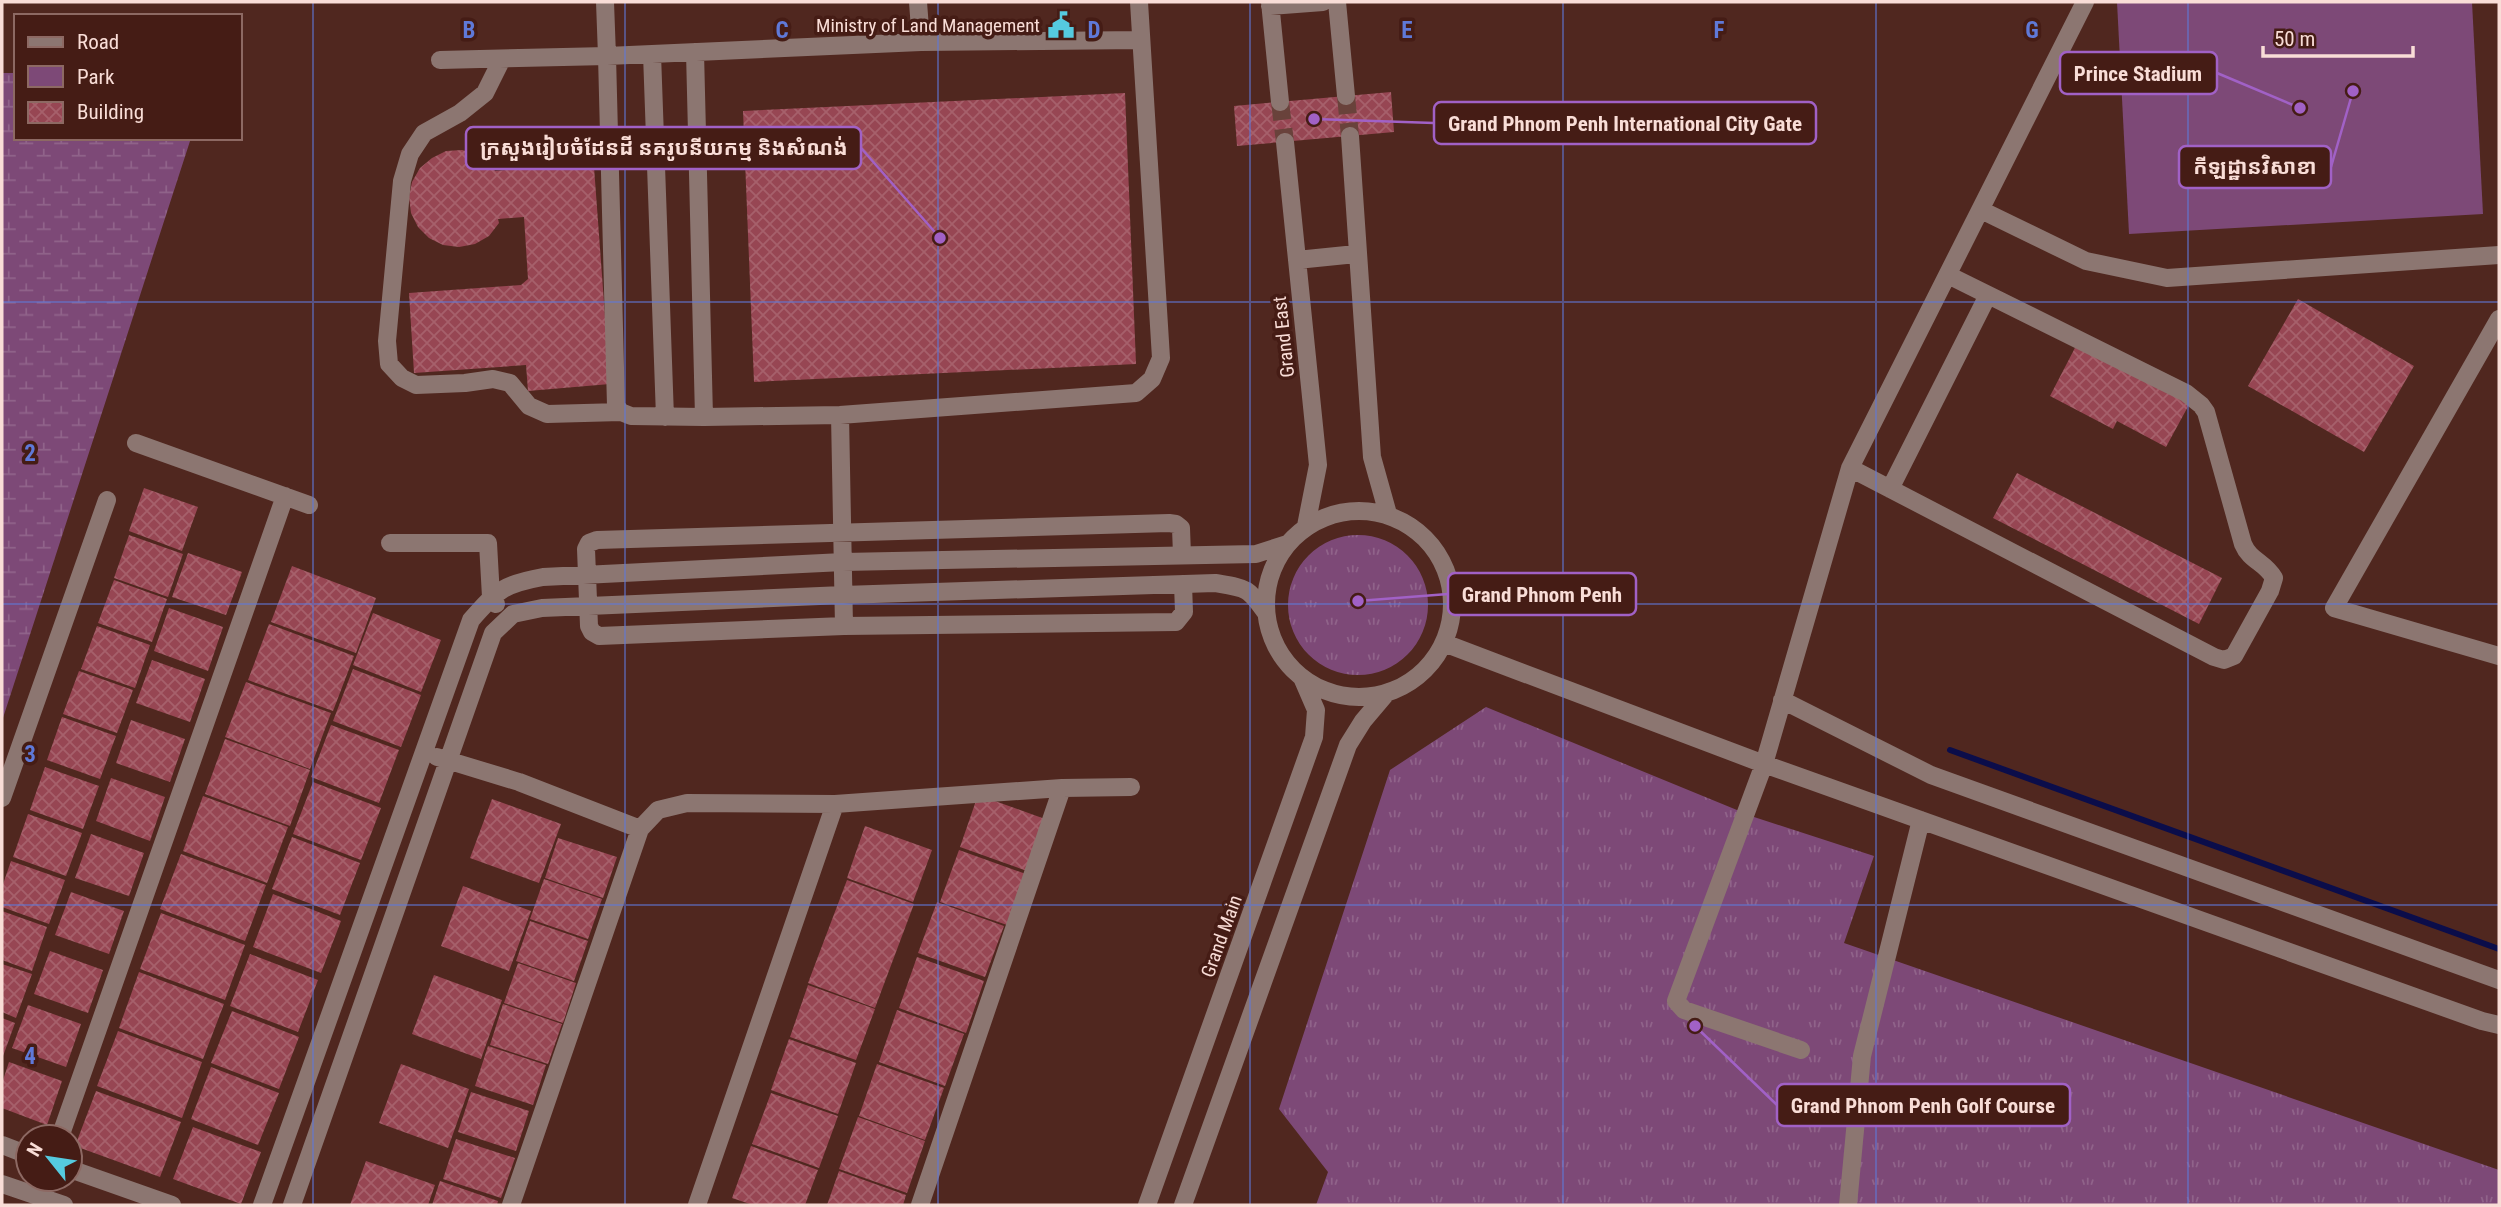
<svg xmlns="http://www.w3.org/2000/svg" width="2501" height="1207" font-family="'Roboto Condensed','Noto Sans Khmer',sans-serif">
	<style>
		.grass { fill: url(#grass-tufts) }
		.wetland { fill: url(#wetland-marsh) }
		.park { fill: #7d4977 }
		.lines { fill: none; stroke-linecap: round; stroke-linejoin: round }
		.stream { stroke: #0b0d4a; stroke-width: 6 }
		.building { fill: url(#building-cross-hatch) }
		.minor-tunnel { stroke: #69423b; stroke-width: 18; stroke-dasharray: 18 9; stroke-linecap: butt }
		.minor { stroke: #8c7671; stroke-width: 18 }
		.grid { fill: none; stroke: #5f79d8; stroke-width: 2; stroke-opacity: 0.55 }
		.labels { text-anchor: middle; stroke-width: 7; stroke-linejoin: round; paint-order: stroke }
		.poi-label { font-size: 19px; fill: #f9ddd7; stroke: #451c15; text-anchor: end }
		.street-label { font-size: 19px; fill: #f9ddd7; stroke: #451c15 }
		.grid-label { font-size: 23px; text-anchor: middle; font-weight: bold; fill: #5f79d8; stroke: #451c15; stroke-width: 7; stroke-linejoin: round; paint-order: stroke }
		.leader { fill: none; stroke: #a161c6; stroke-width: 2.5 }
		.callout-dot { fill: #a161c6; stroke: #451c15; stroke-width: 2.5 }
		.callout { fill: #451c15; stroke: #a161c6; stroke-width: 2.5 }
		.callout-label { font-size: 21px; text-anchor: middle; font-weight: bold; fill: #f9ddd7 }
	</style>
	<defs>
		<pattern id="grass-tufts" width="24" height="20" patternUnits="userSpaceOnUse" patternTransform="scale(1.75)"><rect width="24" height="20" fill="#7d4977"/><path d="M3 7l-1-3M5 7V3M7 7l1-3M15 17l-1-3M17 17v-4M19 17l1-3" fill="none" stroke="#90638a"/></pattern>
		<pattern id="wetland-marsh" width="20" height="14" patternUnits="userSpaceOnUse" patternTransform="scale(1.75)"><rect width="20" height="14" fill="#7d4977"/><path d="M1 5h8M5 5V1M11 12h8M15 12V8" fill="none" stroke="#90638a"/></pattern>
		<pattern id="building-cross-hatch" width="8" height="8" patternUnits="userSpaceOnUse" patternTransform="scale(1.75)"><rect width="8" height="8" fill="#974653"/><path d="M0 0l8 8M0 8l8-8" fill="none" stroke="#a6606b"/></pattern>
	</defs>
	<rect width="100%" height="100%" fill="#50271f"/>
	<path class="grass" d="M1288 605a70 70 0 1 1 140 0a70 70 0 1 1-140 0Z
		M 1486,707 L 1754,817 L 1874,856 L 1844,943 L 2499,1170 L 2499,1205 L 1316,1205 L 1328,1172 L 1279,1109 L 1390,770 Z"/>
	<path class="wetland" d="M 2,73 L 16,73 L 16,138 L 191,138 L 2,721 Z"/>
	<path class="park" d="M 2117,2 L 2472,2 L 2483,214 L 2129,234 Z"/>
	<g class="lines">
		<path class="stream" d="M 1950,750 L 2499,949"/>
	</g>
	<path class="building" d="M 1391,92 L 1394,132 L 1237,146 L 1234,106 Z
		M 1125,93 L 1136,364 L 754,382 L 743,111 Z
		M 591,126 L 610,384 L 528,391 L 526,365 L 414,373 L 409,293 L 521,285 L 528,279 L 524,217 L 498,219 L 499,223 L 489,236 L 475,244 L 459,247 L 443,245 L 429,238 L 418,227 L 411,213 L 409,197 L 412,182 L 420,168 L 432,158 L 446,151 L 462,150 L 477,154 L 491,163 L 495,171 L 517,169 L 514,132 Z
		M 2298,299 L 2414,366 L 2364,452 L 2248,386 Z
		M 2078,342 L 2191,401 L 2166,447 L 2117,421 L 2113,429 L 2050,396 Z
		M 2017,473 L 2222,578 L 2199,624 L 1993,518 Z
		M 144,488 L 198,507 L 182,551 L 129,531 Z
		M 129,535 L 183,554 L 168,597 L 114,578 Z
		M 188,553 L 242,572 L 226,615 L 172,597 Z
		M 292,566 L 376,598 L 356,653 L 271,622 Z
		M 114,580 L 167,599 L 152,642 L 98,623 Z
		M 169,608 L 223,627 L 208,671 L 154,651 Z
		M 373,613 L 441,640 L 421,692 L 353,665 Z
		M 269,624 L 354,656 L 333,711 L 248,680 Z
		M 97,626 L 150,645 L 135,688 L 81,669 Z
		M 152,660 L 205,679 L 190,722 L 136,703 Z
		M 353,669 L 421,695 L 401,747 L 333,721 Z
		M 79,671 L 133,690 L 117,733 L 63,714 Z
		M 246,682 L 331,713 L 310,769 L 225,737 Z
		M 62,717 L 116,736 L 100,779 L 47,760 Z
		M 131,720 L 185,739 L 170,782 L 116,763 Z
		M 331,725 L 399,750 L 379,803 L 311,777 Z
		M 225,739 L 310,770 L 290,826 L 205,794 Z
		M 45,767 L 99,786 L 83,829 L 30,810 Z
		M 111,778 L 165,797 L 150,841 L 96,821 Z
		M 313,782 L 381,808 L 361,860 L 293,834 Z
		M 978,795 L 1045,819 L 1027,871 L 960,847 Z
		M 203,796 L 288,827 L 267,883 L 183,851 Z
		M 492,799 L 561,824 L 539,883 L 470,858 Z
		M 28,814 L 82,833 L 66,876 L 13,857 Z
		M 865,826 L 932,850 L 913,902 L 847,878 Z
		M 91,834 L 144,853 L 129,896 L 75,878 Z
		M 292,837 L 360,863 L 340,915 L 272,889 Z
		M 558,838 L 617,857 L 603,898 L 545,878 Z
		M 959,850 L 1026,874 L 1007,925 L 940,902 Z
		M 181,854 L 266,885 L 245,941 L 160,909 Z
		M 11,861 L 65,880 L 49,924 L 2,907 L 2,887 Z
		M 544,879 L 602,899 L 588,939 L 530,919 Z
		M 847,880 L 914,904 L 875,1008 L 808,983 Z
		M 463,886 L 531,911 L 509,971 L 441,946 Z
		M 71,892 L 124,911 L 109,954 L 55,935 Z
		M 273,894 L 341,921 L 321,973 L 253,947 Z
		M 937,902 L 1004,926 L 985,977 L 918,953 Z
		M 2,911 L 47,927 L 32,971 L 2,960 Z
		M 161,913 L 245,945 L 225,1000 L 140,969 Z
		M 530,921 L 588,941 L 574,981 L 516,961 Z
		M 50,951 L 103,970 L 88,1013 L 34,994 Z
		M 250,954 L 318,980 L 298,1032 L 230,1006 Z
		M 917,957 L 984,981 L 966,1033 L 899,1008 Z
		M 518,963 L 576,983 L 563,1023 L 504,1003 Z
		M 2,964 L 32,974 L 16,1018 L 2,1012 Z
		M 139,972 L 224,1004 L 203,1059 L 119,1028 Z
		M 434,975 L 502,1000 L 481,1059 L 412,1034 Z
		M 808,985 L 875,1009 L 856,1060 L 790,1037 Z
		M 503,1004 L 562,1024 L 548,1064 L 490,1045 Z
		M 28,1005 L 81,1024 L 66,1067 L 12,1048 Z
		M 897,1010 L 964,1034 L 945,1086 L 879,1062 Z
		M 232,1011 L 299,1037 L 279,1089 L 211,1063 Z
		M 2,1018 L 15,1023 L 2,1059 Z
		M 118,1031 L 202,1062 L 182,1118 L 97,1086 Z
		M 789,1039 L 856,1063 L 838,1114 L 771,1090 Z
		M 488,1046 L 546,1065 L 533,1105 L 475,1086 Z
		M 9,1062 L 62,1081 L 47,1125 L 2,1108 L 2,1083 Z
		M 401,1064 L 469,1089 L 448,1148 L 379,1123 Z
		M 877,1064 L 944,1088 L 925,1140 L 859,1116 Z
		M 211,1067 L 279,1093 L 258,1145 L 191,1119 Z
		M 96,1091 L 181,1122 L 160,1177 L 75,1146 Z
		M 471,1092 L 529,1111 L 516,1151 L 458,1132 Z
		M 771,1093 L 838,1116 L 819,1168 L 752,1144 Z
		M 858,1117 L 925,1141 L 907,1193 L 839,1169 Z
		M 193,1127 L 261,1152 L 241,1204 L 173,1179 Z
		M 456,1139 L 515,1158 L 501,1198 L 443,1179 Z
		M 751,1146 L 818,1170 L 805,1205 L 753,1205 L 732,1198 Z
		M 366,1161 L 435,1185 L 428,1205 L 350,1205 Z
		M 839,1171 L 906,1195 L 903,1205 L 827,1205 Z
		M 440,1181 L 498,1201 L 497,1205 L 432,1205 Z"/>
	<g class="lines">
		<path class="minor-tunnel" d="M 1346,96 L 1350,136
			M 1280,102 L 1285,142"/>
		<path class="minor" d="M 605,2 L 607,56 L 921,42 L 918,2
			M 1270,2 L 1280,102
			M 1337,2 L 1346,96
			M 1270,6 L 1323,2
			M 921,42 L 1141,40
			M 695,52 L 704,417
			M 652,54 L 665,417
			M 502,59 L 485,93 L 460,113 L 424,133 L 410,154 L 402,181 L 387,341 L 389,364 L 402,378 L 416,385 L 465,383 L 493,379 L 510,383 L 529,406 L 547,414 L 621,412
			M 440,60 L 607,56 L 616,406 L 621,412 L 631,416 L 704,417 L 840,415 L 1136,393 L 1152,379 L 1161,358 L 1139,2
			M 1350,136 L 1372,457 L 1388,514
			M 1285,142 L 1318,465 L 1306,526
			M 1981,210 L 2086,261 L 2167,278 L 2499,255
			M 1297,260 L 1356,254
			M 2499,319 L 2334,608 L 2499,656
			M 840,415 L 844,626
			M 136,443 L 309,505
			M 1850,468 L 2214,657 L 2224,660 L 2234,656 L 2270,591 L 2274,578 C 2265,562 2250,561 2243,544 L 2206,412 L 2201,405 L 2186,393 L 1948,275
			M 1890,489 L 1988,295
			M1266 604a93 93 0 1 1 186 0a93 93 0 1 1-186 0Z
			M 390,543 L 488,543 L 491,597 L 496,604
			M 1182,555 L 1181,528 L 1176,524 L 1169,523 L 597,540 L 589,543 L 586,549 L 589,626 L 592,632 L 599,636 L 844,626 L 1176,622 L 1184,612 L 1183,584
			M 1444,643 L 1764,764 L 2482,1021 L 2499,1025
			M 1782,700 L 1931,775 L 2499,980
			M 437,757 L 519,782 L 640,829
			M 2,798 L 107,500
			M 1801,1050 L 1684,1010 L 1676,1001 L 1764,764 L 1850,468 L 2085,2
			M 60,1137 L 285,496
			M 2,1145 L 28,1155
			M 70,1169 L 172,1205
			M 2,1184 L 64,1205
			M 262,1205 L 471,620 C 497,590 504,584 543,577 L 843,562 L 1256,554 L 1287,544
			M 292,1205 L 493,633 L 513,614 L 542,608 L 843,595 L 1215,583 C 1246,588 1248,587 1266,613
			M 511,1205 L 640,829 L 658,810 L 687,803 L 835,804 L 1062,788 L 1131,787
			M 697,1205 L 835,804
			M 920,1205 L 1062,788
			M 1147,1205 L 1314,737 L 1316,710 L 1303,680
			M 1183,1205 L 1348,745 L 1363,721 L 1385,695
			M 1848,1205 L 1862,1056 L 1921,820"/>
	</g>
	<path class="grid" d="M 313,2 L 313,1205M 625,2 L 625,1205M 938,2 L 938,1205M 1250,2 L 1250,1205M 1563,2 L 1563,1205M 1876,2 L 1876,1205M 2188,2 L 2188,1205M 2,302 L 2499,302M 2,604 L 2499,604M 2,905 L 2499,905"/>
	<defs>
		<symbol id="civic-bare" viewBox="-9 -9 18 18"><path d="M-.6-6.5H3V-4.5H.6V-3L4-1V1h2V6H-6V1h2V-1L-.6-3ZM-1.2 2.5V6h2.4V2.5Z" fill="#55cadf" stroke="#451c15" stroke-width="2.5" paint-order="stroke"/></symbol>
	</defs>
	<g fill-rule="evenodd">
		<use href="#civic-bare" x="1042" y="6" width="38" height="38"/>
	</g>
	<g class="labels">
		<g class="poi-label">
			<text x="1040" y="32">Ministry of Land Management</text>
		</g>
		<g class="street-label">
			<text transform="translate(1283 337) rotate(-96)" y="7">Grand East</text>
			<text transform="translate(1221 936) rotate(-70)" y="7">Grand Main</text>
		</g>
	</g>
	<g class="grid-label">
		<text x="469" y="38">B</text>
		<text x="782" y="38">C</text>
		<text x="1094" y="38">D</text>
		<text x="1407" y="38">E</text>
		<text x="1719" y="38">F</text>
		<text x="2032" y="38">G</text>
		<text x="30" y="461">2</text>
		<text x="30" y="762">3</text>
		<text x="30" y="1064">4</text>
	</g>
	<path class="leader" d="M2300 108L2217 73M1314 119L1434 123M940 238L861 148M2353 91L2331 167M1358 601L1448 594M1695 1026L1777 1105"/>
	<g class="callout-dot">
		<circle cx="2300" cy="108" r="7"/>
		<circle cx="1314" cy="119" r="7"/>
		<circle cx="940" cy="238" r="7"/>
		<circle cx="2353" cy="91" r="7"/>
		<circle cx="1358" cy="601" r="7"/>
		<circle cx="1695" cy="1026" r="7"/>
	</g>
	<g class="callout">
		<rect x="2060" y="52" width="157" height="42" rx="7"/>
		<rect x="1434" y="102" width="382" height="42" rx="7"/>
		<rect x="466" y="127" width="395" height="42" rx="7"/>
		<rect x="2179" y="146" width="152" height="42" rx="7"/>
		<rect x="1448" y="573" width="188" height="42" rx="7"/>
		<rect x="1777" y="1084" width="293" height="42" rx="7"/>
	</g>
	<g class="callout-label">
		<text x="2138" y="81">Prince Stadium</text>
		<text x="1625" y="131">Grand Phnom Penh International City Gate</text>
		<text x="664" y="155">ក្រសួងរៀបចំដែនដី នគរូបនីយកម្ម និងសំណង់</text>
		<text x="2255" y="174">កីឡដ្ឋានវិសាខា</text>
		<text x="1542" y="602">Grand Phnom Penh</text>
		<text x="1923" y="1113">Grand Phnom Penh Golf Course</text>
	</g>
	<rect width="2501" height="1207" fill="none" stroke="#f9ddd7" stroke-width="7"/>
	<rect x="14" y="14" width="228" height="126" fill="#451c15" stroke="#8d6963" stroke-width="2"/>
	<rect x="28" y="37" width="35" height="10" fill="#8c7671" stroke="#8d6963" stroke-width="2"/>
	<text x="77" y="49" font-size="21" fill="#f9ddd7">Road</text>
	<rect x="28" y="66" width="35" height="21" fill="#7d4977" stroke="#8d6963" stroke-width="2"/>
	<text x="77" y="84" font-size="21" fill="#f9ddd7">Park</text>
	<rect x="28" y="102" width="35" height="21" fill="url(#building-cross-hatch)" stroke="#8d6963" stroke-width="2"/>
	<text x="77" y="119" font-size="21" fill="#f9ddd7">Building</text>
	<g transform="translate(49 1158) rotate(300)"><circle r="33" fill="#451c15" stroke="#8d6963" stroke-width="2"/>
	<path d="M0-5L12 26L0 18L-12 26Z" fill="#55cadf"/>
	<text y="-10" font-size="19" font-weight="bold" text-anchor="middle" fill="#f9ddd7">N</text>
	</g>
	<path d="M2263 46v10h150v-10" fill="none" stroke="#f9ddd7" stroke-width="3.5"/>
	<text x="2274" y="46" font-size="21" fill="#f9ddd7" stroke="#451c15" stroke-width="5" paint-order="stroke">50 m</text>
</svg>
